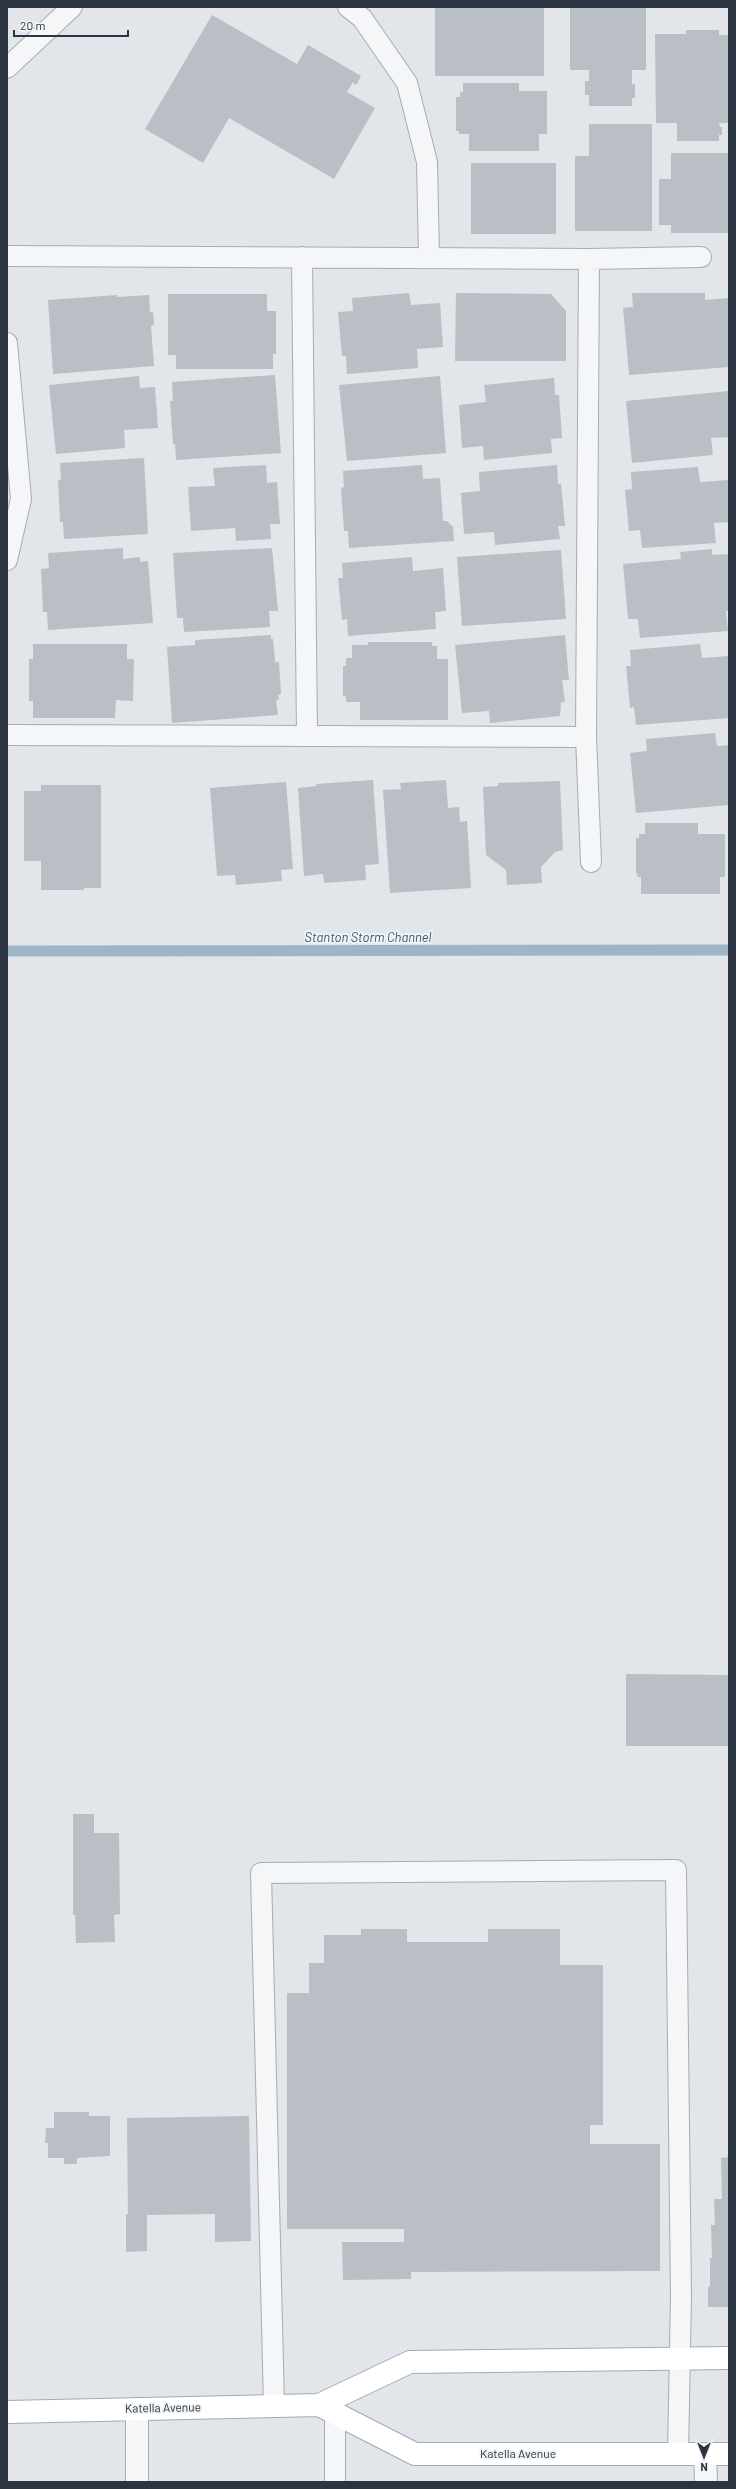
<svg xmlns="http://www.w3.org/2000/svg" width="736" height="2489" font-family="Barlow,sans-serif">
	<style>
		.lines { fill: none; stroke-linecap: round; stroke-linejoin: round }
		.stream { stroke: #9fb5c6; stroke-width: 11 }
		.building { fill: #b9bfc5 }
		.lane-casing { stroke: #a7acb3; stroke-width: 22 }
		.street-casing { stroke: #a7acb3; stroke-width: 24 }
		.primary-casing { stroke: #a2aab4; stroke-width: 24 }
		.lane { stroke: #f4f6f8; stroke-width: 20 }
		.street { stroke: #f4f6f8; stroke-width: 22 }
		.primary { stroke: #fff; stroke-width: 22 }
		.labels { text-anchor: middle; stroke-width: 3.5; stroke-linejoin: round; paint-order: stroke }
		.street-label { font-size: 12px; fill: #2b3440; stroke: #f1f4f7 }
		.water-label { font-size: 13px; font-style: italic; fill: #385671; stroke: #f1f4f7 }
	</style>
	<rect width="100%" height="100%" fill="#e2e5e9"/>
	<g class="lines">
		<path class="stream" d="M 7,951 L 729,950"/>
	</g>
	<path class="building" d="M 435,7 L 544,7 L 544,76 L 435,76 Z
		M 570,7 L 646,7 L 646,70 L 632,70 L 632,84 L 635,84 L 635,98 L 632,98 L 632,106 L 589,106 L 589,95 L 585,95 L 585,81 L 589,81 L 589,70 L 570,70 Z
		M 212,15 L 297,64 L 308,45 L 361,76 L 356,85 L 353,82 L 347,92 L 375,108 L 334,179 L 229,118 L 203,163 L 145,129 Z
		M 686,30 L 719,30 L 719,35 L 729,35 L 729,123 L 719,123 L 720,127 L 722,127 L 722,135 L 719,135 L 719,141 L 677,141 L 677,123 L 656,123 L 655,34 L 686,34 Z
		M 463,83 L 519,83 L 519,91 L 547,91 L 547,134 L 539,134 L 539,151 L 469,151 L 469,134 L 459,134 L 459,131 L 456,131 L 456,97 L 460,97 L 460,92 L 463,92 Z
		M 589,124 L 652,124 L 652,231 L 575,231 L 575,156 L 589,156 Z
		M 671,153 L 729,153 L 729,233 L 671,233 L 671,225 L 659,225 L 659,179 L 671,179 Z
		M 471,163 L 556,163 L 556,234 L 471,234 Z
		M 409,293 L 411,305 L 440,303 L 443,347 L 417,349 L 418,368 L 347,374 L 346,356 L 342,356 L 338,312 L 353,311 L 352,298 Z
		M 456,293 L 551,294 L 566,311 L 566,361 L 455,361 Z
		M 632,293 L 705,293 L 705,300 L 729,298 L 729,367 L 629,375 L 623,308 L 633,307 Z
		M 168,294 L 267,294 L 267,311 L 276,311 L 276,354 L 273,354 L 273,369 L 176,369 L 176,355 L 168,355 Z
		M 117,295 L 117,297 L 149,295 L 150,312 L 153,312 L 154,325 L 151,326 L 154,366 L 53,374 L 48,300 Z
		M 275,375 L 281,453 L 176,460 L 175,444 L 173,444 L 170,401 L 173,401 L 172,382 Z
		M 139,376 L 140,388 L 155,387 L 158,428 L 124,430 L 125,448 L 56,454 L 49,385 Z
		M 440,376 L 446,453 L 347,461 L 339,385 Z
		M 554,378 L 555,395 L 559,395 L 562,438 L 551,439 L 552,453 L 484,460 L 483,446 L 462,448 L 459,405 L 486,402 L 484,385 Z
		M 729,391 L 729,437 L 711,438 L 713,455 L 632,463 L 626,401 Z
		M 144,458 L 148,534 L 64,539 L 63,522 L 60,522 L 58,480 L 61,480 L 60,463 Z
		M 266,465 L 267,483 L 277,482 L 280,524 L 270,524 L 271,539 L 236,541 L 235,528 L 191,531 L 188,487 L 215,486 L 213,468 Z
		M 422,465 L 423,479 L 440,478 L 443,521 L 447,521 L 453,527 L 454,541 L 349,548 L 348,531 L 344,531 L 341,488 L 344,487 L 343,471 Z
		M 557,465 L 558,484 L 561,484 L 565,526 L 558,526 L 560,539 L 495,545 L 494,532 L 464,534 L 461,493 L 480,491 L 479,472 Z
		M 698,467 L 700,482 L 729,480 L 729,522 L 714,523 L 716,543 L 642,548 L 640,530 L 629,531 L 625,490 L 632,489 L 631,472 Z
		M 123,548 L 123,559 L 140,557 L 140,562 L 148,561 L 153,623 L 48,630 L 47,612 L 43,612 L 41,569 L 49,568 L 48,553 Z
		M 272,548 L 278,611 L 269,611 L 270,627 L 184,632 L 183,618 L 177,618 L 173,553 Z
		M 712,549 L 712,555 L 729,554 L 729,611 L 726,611 L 728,631 L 640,638 L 638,619 L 628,619 L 623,564 L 681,559 L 680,552 Z
		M 561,550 L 566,619 L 462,626 L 457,557 Z
		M 412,557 L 413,571 L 443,568 L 446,611 L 435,612 L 436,629 L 348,636 L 347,619 L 342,620 L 338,578 L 343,578 L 342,563 Z
		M 271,635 L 271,639 L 273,639 L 275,662 L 279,662 L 281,694 L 278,695 L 279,700 L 276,700 L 278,715 L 172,723 L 167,647 L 195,645 L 195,640 Z
		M 565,635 L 569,680 L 562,680 L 565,702 L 561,702 L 560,716 L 490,723 L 489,711 L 462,713 L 455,645 Z
		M 368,642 L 432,642 L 432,646 L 437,646 L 437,659 L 448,659 L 448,720 L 360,720 L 360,702 L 346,702 L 346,696 L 343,696 L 343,666 L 346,666 L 346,658 L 352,658 L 352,645 L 368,645 Z
		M 33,644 L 127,644 L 127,659 L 134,659 L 133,701 L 116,700 L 115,718 L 33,718 L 33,701 L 29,701 L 29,659 L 33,659 Z
		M 700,644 L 702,658 L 729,656 L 729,718 L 636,725 L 634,707 L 630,708 L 626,666 L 631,666 L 630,650 Z
		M 715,733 L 717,746 L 729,745 L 729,805 L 636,813 L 630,753 L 647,751 L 646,739 Z
		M 373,780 L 379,864 L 365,865 L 366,880 L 324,883 L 323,874 L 304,876 L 298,788 L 317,786 L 316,784 Z
		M 446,780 L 448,808 L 459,807 L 460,822 L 467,821 L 471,888 L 390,893 L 383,790 L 401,789 L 400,783 Z
		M 560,781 L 563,850 L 555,852 L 541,867 L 542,883 L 507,885 L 506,870 L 486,855 L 483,787 L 498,786 L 498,783 Z
		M 286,782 L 293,869 L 281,870 L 282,881 L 236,885 L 235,875 L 217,876 L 210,788 Z
		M 41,785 L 101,785 L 101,888 L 84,888 L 84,890 L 41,890 L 41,861 L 24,861 L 24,791 L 41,791 Z
		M 645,823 L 698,823 L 698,834 L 725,834 L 725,877 L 720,877 L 720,894 L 641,894 L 641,877 L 638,877 L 636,872 L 636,838 L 639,838 L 639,834 L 645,834 Z
		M 626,1674 L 729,1675 L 729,1746 L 626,1746 Z
		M 73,1814 L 94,1814 L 94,1833 L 119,1833 L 120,1914 L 114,1915 L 115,1942 L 76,1943 L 75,1915 L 73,1915 Z
		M 361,1929 L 407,1929 L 407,1942 L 488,1942 L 488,1929 L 560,1929 L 560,1965 L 603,1965 L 603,2125 L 590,2125 L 590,2144 L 660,2144 L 660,2271 L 411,2272 L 411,2279 L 343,2280 L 342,2242 L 404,2242 L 404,2229 L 287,2229 L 287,1993 L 309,1993 L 309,1963 L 324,1963 L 324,1935 L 361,1935 Z
		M 54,2112 L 89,2112 L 89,2116 L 110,2116 L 110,2156 L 77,2158 L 77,2164 L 64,2164 L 64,2158 L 48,2158 L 48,2143 L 45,2143 L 46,2128 L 54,2128 Z
		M 249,2116 L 251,2241 L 215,2242 L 215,2214 L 147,2215 L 147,2251 L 126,2252 L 126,2214 L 128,2214 L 127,2118 Z
		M 729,2157 L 729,2307 L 708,2307 L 708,2287 L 710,2287 L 710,2258 L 712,2258 L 711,2225 L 715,2225 L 714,2199 L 722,2199 L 721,2158 Z"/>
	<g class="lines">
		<defs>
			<path id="lane" d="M 348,7 L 362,18 L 407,83 L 427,162 L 429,258
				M 7,68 L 72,7
				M 7,256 L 589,259 L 701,257
				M 302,257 L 307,735
				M 589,259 L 586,737 L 591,862
				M 7,343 L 21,499 L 7,560
				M 7,735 L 586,737
				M 274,2406 L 261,1873 L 676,1870 L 681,2297 L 678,2454
				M 335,2413 L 335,2482"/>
			<path id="street" d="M 137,2409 L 137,2482
				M 705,2454 L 706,2482"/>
			<path id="primary" d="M 319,2405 L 415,2454 L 729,2454
				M 7,2412 L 319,2405 L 410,2362 L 729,2358"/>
		</defs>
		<use href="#lane" class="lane-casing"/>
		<use href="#street" class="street-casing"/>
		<use href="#primary" class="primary-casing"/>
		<use href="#lane" class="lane"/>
		<use href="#street" class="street"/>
		<use href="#primary" class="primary"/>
	</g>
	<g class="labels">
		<g class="street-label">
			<text transform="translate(163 2408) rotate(-1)" y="4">Katella Avenue</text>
			<text x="518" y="2458">Katella Avenue</text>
		</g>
		<g class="water-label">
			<text x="368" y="942">Stanton Storm Channel</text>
		</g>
	</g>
	<rect width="736" height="2489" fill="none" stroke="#2b3440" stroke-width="16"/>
	<g transform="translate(704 2457) rotate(180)" stroke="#f1f4f7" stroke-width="3" paint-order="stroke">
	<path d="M0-3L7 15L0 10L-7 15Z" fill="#2b3440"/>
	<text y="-6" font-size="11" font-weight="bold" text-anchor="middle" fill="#2b3440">N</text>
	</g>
	<path d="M14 30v6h114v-6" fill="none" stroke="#2b3440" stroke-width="2"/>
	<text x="20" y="30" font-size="12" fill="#2b3440" stroke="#f1f4f7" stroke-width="3" paint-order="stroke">20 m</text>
</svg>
